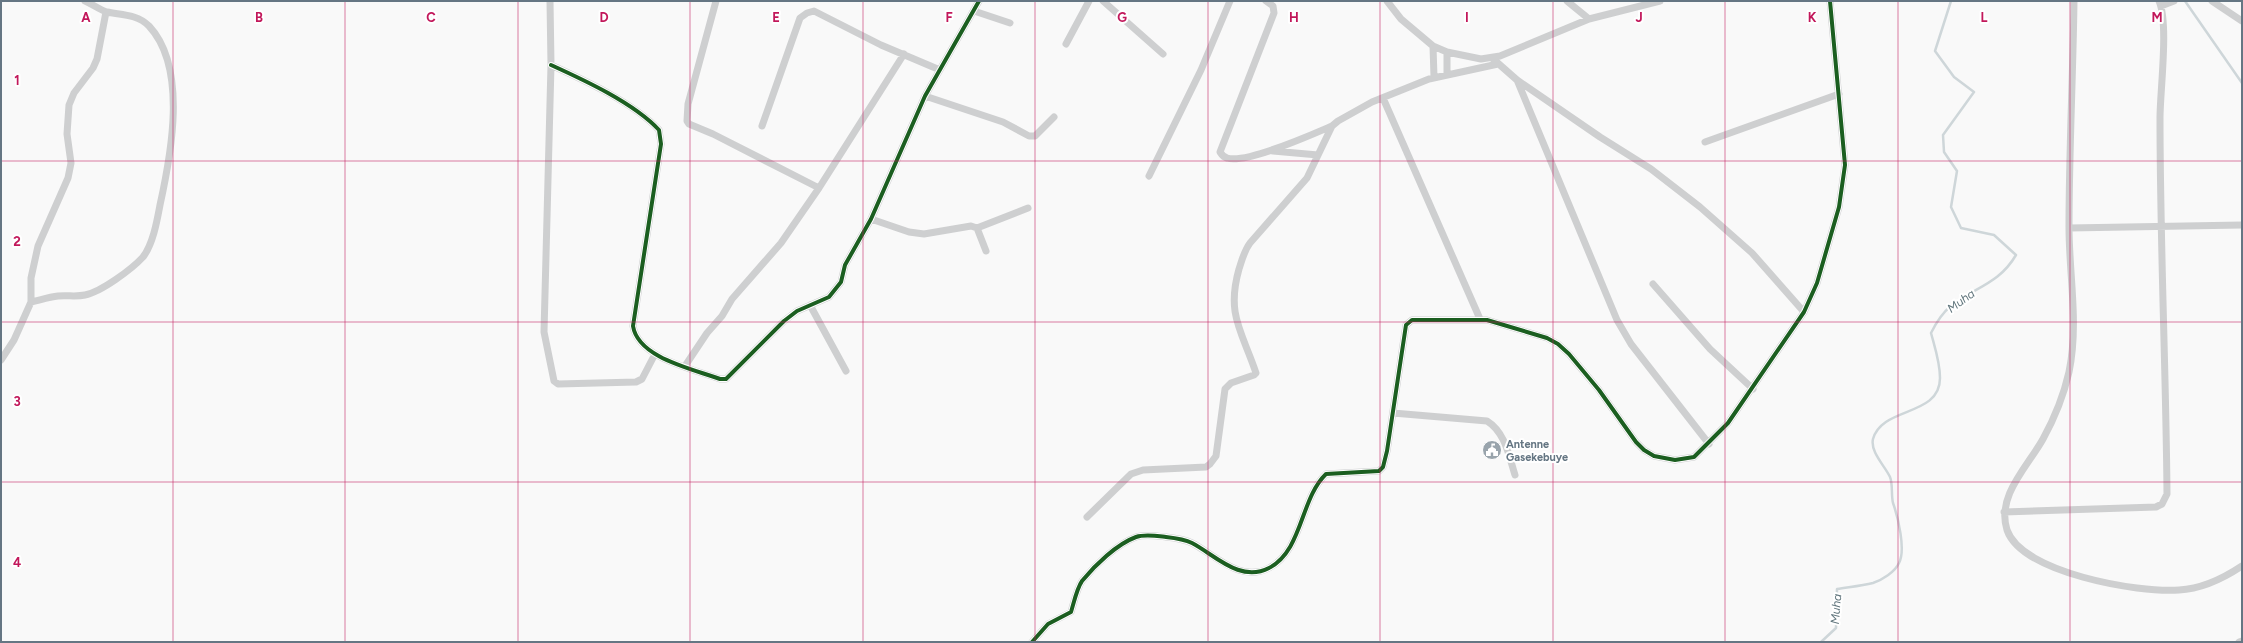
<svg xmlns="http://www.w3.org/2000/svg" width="2243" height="643" font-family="Figtree,sans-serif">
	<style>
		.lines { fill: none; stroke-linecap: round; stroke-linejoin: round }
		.stream { stroke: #ced6d9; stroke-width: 2.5 }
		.minor { stroke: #cecfd0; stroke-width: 7 }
		.cycleway-casing { stroke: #fff; stroke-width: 6 }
		.cycleway { stroke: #1b5e20; stroke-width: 4 }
		.grid { fill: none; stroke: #c2185b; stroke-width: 1; stroke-opacity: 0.55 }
		.labels { text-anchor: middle; stroke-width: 4; stroke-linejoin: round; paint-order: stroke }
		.poi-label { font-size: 11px; font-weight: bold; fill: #657683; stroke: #fff; text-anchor: start }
		.water-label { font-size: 12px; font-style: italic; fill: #60757c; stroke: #fff }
		.grid-label { font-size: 13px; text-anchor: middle; font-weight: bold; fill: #c2185b; stroke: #fff; stroke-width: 4; stroke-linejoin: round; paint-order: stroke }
	</style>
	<rect width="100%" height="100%" fill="#f9f9f9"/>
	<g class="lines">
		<path class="stream" d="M 2185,1 L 2242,83
			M 1821,642 L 1836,628 L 1837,589 C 1849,587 1861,586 1873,583 C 1882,580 1895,572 1899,563 C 1906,550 1898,517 1893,503 C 1891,495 1893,484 1890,477 C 1885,466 1870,452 1873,439 C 1882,406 1940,417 1940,378 C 1940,362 1935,348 1931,333 C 1936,323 1942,313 1951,306 C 1975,287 1999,284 2016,255 L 1994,235 L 1961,228 L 1951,207 L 1957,171 L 1944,152 L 1943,135 L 1974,92 L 1954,77 L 1935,51 L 1951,1"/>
		<path class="minor" d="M 550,1 L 551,65 L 544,332 L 554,381 L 558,384 L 636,382 L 642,379 L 655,354
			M 716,1 L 688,104 L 687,121 L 689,124 L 713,134 L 819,188
			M 1103,1 L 1163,54
			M 1266,1 L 1273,6 L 1274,13 L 1220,152 C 1222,155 1223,157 1227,158 C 1246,164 1311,135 1332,126
			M 1387,1 L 1401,19 L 1433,46 L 1447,52 L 1481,59 L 1500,56 L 1589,19 L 1660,1
			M 1567,1 L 1589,19
			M 2074,1 C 2073,76 2069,152 2069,227 C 2069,275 2079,324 2069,372 C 2064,394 2054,419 2043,439 C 2028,466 1996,496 2007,530 C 2022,573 2138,593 2179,590 C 2201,589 2224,578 2242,566
			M 2212,1 L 2242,21
			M 2161,6 L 2174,1
			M 974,11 L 1010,23
			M 1066,44 L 1089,1
			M 1433,46 L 1434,77
			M 1447,52 L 1447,74
			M 1492,58 L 1517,80 L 1600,137 L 1651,169 L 1700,207 L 1752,253 L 1804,312
			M 551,65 C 584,80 634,103 659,130 L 661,144 L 633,326 C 638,358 693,369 720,379 L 726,379 L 784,321 L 797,311 L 829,297 L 841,282 L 845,265 L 871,219 L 925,96 L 979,1
			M 1517,80 L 1617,320 L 1631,344 L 1709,444
			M 925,96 L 1003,122 L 1029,136 L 1035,136 L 1054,117
			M 1383,98 L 1480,319
			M 762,126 L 800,18 L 807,13 L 814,11 L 881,45 L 940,70
			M 1705,142 L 1839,94
			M 1273,151 L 1318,155
			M 1149,176 L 1201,70 L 1230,1
			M 871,219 L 909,232 L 924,234 L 971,226 L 977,228 L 986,251
			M 977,228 L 1028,208
			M 2069,228 L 2242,225
			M 1653,284 L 1710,349 L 1753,389
			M 31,302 C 40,300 49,297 58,296 C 67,295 76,297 85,295 C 101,292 132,269 143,257 C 153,244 157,221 160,205 C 171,155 188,68 149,26 C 137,14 121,15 107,12 C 100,10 92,4 85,1
			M 810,305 L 846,371
			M 1,360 L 14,340 L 31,302 L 31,278 L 38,246 L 68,178 L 71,163 L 67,134 L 69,105 L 74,93 L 93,68 L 97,59 L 106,12
			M 685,366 L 707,333 L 722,316 L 732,299 L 781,243 L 819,188 L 904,54
			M 1393,413 L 1487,421 C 1505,432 1509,456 1515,475
			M 2004,512 L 2156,507 L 2162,504 L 2167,494 C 2166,369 2160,244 2160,118 C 2160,91 2169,23 2159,1
			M 1087,517 L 1131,474 L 1143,470 L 1206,467 L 1210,464 L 1216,456 L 1225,389 L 1231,383 L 1254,375 L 1256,373 C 1242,331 1226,315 1239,269 C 1242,260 1244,251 1250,243 L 1307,178 L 1332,126 L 1338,121 L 1372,102 L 1429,79 L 1498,64
			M 1032,642 L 1048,624 L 1071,612 C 1074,602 1077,588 1082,581 C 1095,565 1117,544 1136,537 C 1145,534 1157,536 1166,537 C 1175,538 1184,539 1192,543 C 1215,555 1240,583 1269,568 C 1303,550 1300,499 1326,474 L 1379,471 L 1383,467 L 1387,451 L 1406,325 L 1412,320 L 1487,320 L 1547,338 L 1558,344 L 1569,354 L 1599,390 L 1636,442 L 1644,450 L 1654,456 L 1675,460 L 1694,457 L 1728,423 L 1804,312 L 1817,283 L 1839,207 L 1845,165 L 1830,1
			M 2239,642 L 2242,641"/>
		<defs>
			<path id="cycleway" d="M 551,65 C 584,80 634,103 659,130 L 661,144 L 633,326 C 638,358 693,369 720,379 L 726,379 L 784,321 L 797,311 L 829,297 L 841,282 L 845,265 L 871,219 L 925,96 L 979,1
				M 1032,642 L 1048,624 L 1071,612 C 1074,602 1077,588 1082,581 C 1095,565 1117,544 1136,537 C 1145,534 1157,536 1166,537 C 1175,538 1184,539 1192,543 C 1215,555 1240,583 1269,568 C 1303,550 1300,499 1326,474 L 1379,471 L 1383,467 L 1387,451 L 1406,325 L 1412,320 L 1487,320 L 1547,338 L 1558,344 L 1569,354 L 1599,390 L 1636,442 L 1644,450 L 1654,456 L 1675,460 L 1694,457 L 1728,423 L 1804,312 L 1817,283 L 1839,207 L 1845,165 L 1830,1"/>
		</defs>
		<use href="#cycleway" class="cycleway-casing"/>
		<use href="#cycleway" class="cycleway"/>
	</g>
	<path class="grid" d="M 173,1 L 173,642M 345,1 L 345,642M 518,1 L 518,642M 690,1 L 690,642M 863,1 L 863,642M 1035,1 L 1035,642M 1208,1 L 1208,642M 1380,1 L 1380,642M 1553,1 L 1553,642M 1725,1 L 1725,642M 1898,1 L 1898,642M 2070,1 L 2070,642M 1,161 L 2242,161M 1,322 L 2242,322M 1,482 L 2242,482"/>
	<defs>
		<symbol id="civic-disc" viewBox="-11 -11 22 22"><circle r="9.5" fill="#99a4ac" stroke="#fff"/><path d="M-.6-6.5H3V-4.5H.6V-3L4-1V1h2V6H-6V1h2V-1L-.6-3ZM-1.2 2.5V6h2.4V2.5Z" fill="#fff"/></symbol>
	</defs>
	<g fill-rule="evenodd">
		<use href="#civic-disc" x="1481" y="439" width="22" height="22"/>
	</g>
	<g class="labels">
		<g class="poi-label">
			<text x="1506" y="448">Antenne<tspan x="1506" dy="13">Gasekebuye</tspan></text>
		</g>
		<g class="water-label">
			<text transform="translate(1961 301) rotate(-36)" y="4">Muha</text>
			<text transform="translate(1836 609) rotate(-85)" y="4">Muha</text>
		</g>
	</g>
	<g class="grid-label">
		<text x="86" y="22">A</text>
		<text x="259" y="22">B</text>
		<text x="431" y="22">C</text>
		<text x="604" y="22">D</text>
		<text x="776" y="22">E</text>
		<text x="949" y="22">F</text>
		<text x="1122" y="22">G</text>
		<text x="1294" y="22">H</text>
		<text x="1467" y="22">I</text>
		<text x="1639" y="22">J</text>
		<text x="1812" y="22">K</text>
		<text x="1984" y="22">L</text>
		<text x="2157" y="22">M</text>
		<text x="17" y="85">1</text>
		<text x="17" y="246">2</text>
		<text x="17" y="406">3</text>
		<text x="17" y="567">4</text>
	</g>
	<rect width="2243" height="643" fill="none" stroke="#657683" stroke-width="4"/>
</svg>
